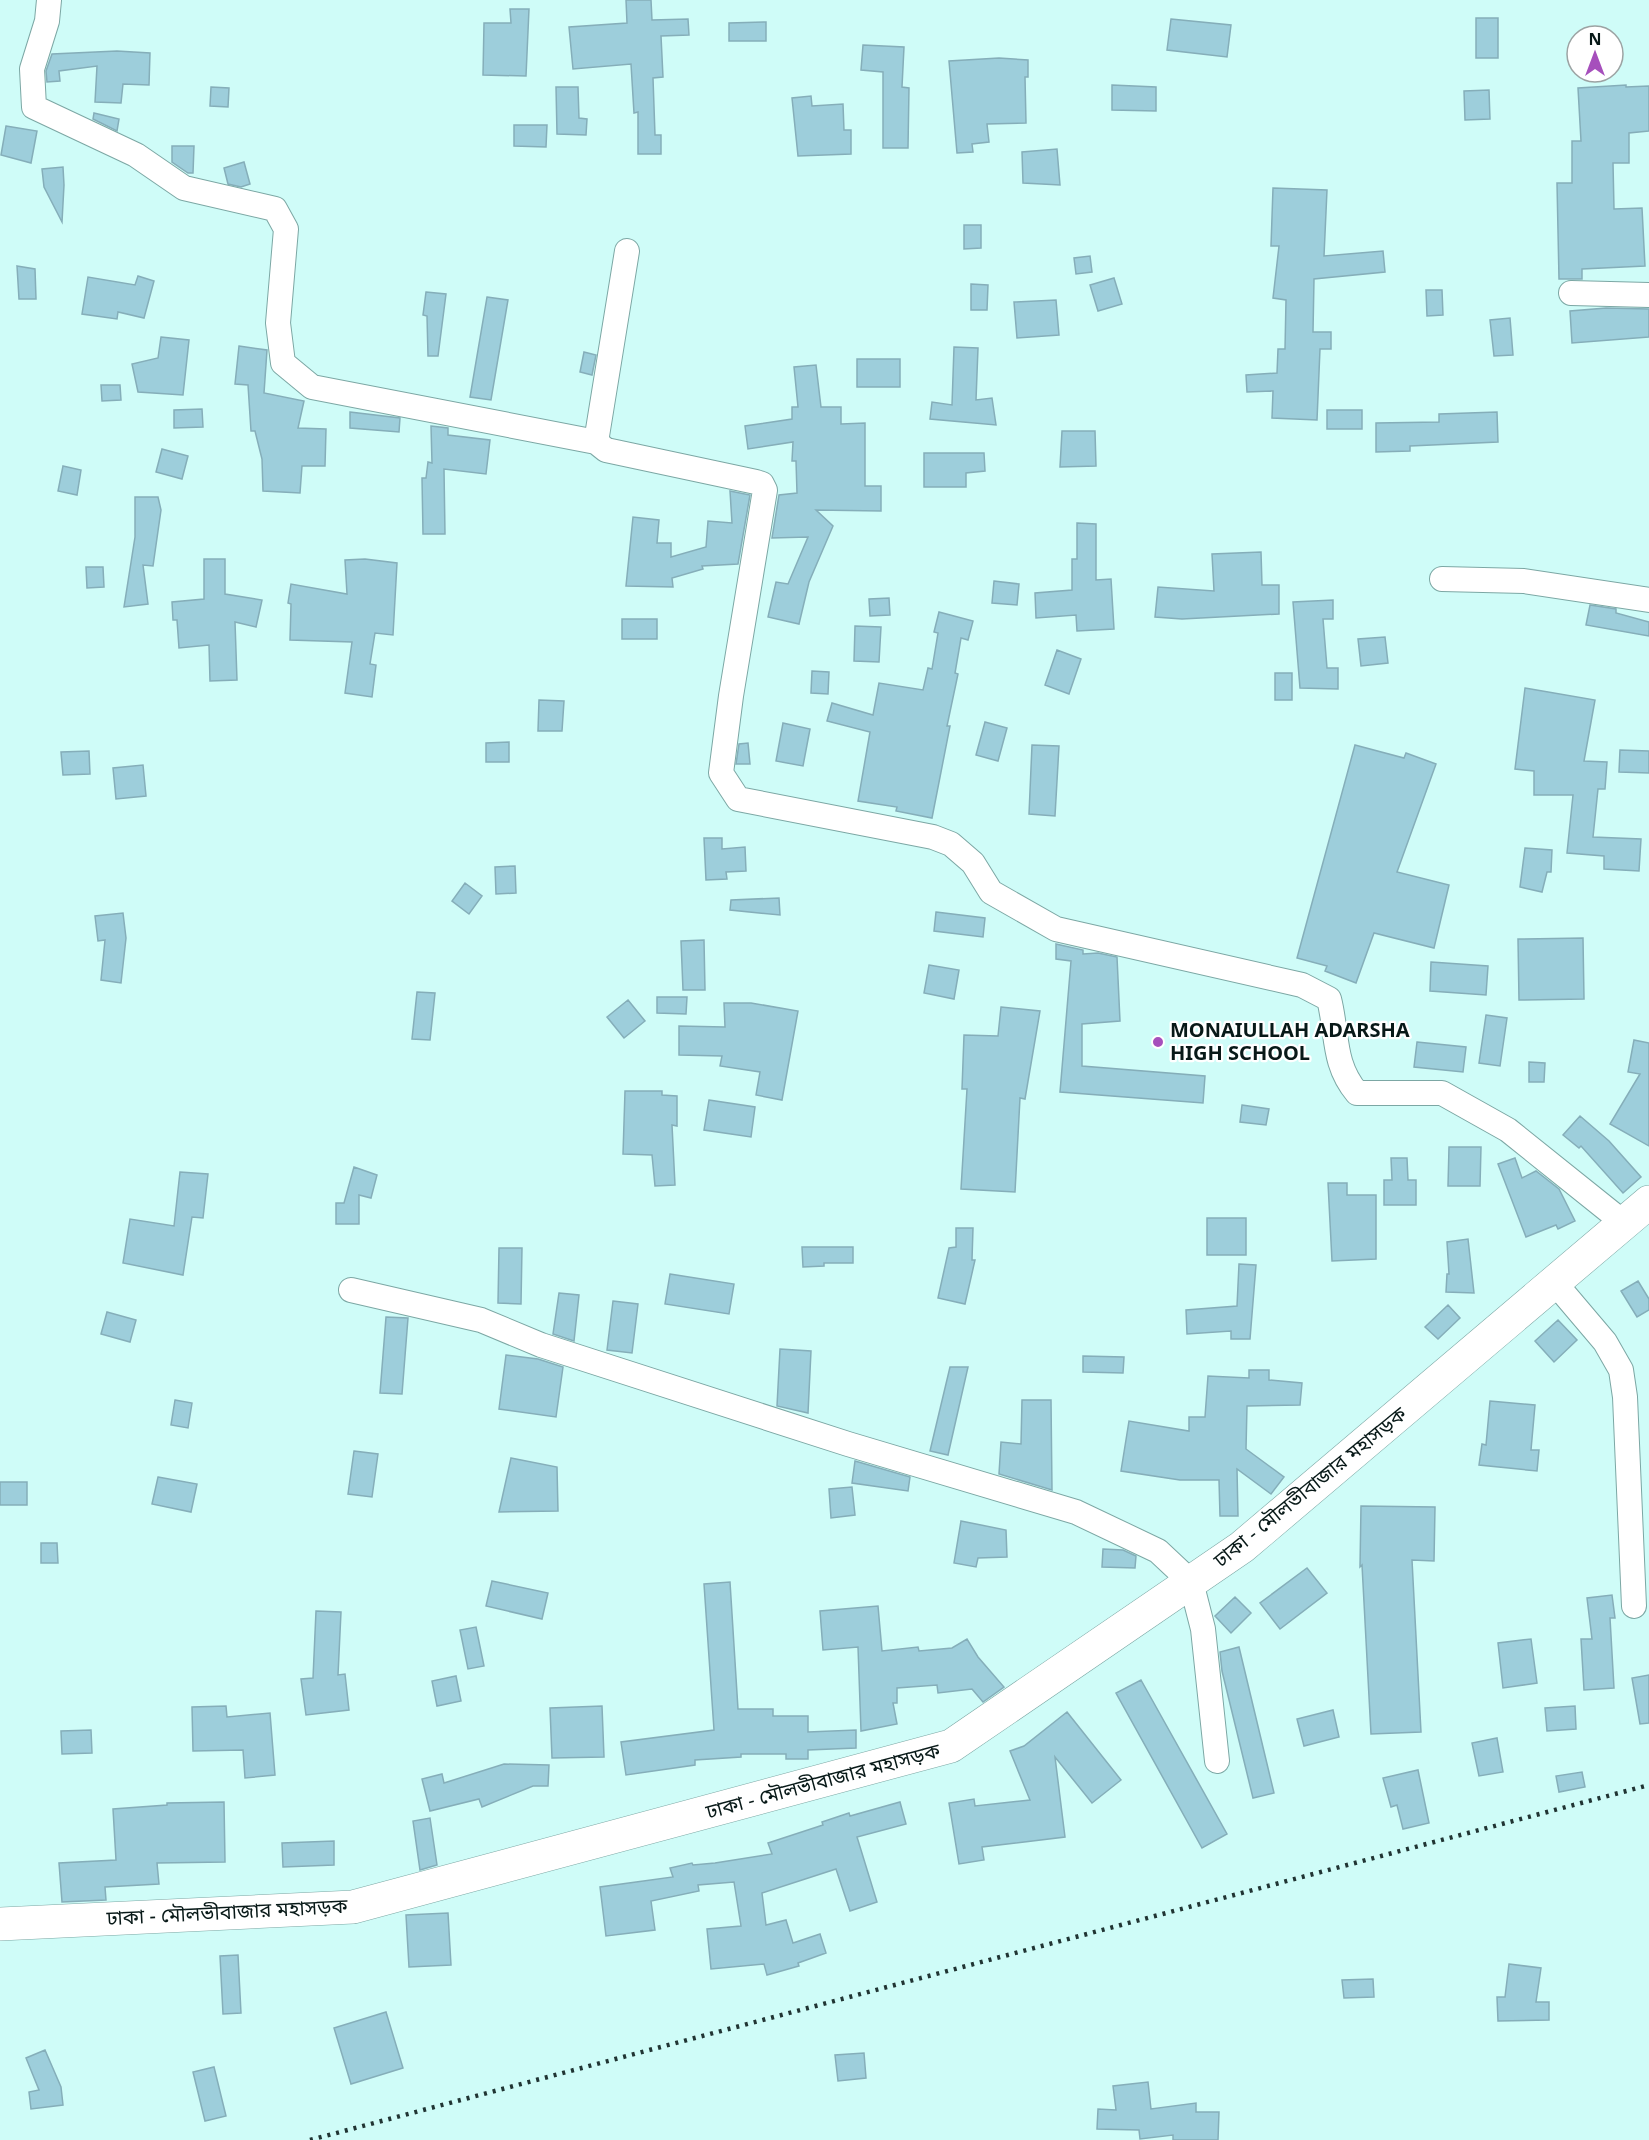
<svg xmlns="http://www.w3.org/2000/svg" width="1649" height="2140" font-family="'Noto Sans','Noto Sans Bengali',sans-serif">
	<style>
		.building { fill: #9dcedb; stroke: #85aeb9; stroke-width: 1.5 }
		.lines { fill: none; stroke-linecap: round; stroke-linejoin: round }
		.street-casing { stroke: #7ca7a4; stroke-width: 26 }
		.highway-casing { stroke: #7ca7a4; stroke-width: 34 }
		.street { stroke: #fff; stroke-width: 24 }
		.highway { stroke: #fff; stroke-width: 33 }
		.rail { stroke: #203433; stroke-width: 4.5; stroke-dasharray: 3 6; stroke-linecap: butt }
		.poi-dot { fill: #a64fbc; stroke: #fff; stroke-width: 2 }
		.labels { text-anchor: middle; stroke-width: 4.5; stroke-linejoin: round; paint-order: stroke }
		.poi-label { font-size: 20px; font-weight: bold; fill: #081918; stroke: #fff; text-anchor: start }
		.street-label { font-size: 20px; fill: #081918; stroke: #fff }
	</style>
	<rect width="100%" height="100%" fill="#cffcf8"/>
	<path class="building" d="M 626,0 L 651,0 L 652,20 L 688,19 L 689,35 L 661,36 L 663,77 L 653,78 L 655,135 L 661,135 L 661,154 L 638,154 L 638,112 L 634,113 L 631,64 L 573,69 L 569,27 L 627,23 Z
		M 510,9 L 529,9 L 526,76 L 483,75 L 484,23 L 511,23 Z
		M 1476,18 L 1498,18 L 1498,58 L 1476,58 Z
		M 1171,19 L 1231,25 L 1227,57 L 1167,50 Z
		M 766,22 L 766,41 L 729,41 L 729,23 Z
		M 863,45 L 904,47 L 902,87 L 909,88 L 908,148 L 883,148 L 883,72 L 861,70 Z
		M 117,51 L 150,53 L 149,85 L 123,84 L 121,103 L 95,102 L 97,66 L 59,71 L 60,81 L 47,82 L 46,71 L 52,54 Z
		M 999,58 L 1028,60 L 1028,77 L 1025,77 L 1026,123 L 987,124 L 989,142 L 972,144 L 973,152 L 957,153 L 949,61 Z
		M 1112,85 L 1156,87 L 1156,111 L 1112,110 Z
		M 1626,85 L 1626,87 L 1649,86 L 1649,131 L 1629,133 L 1629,163 L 1613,163 L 1614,209 L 1642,208 L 1645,266 L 1582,269 L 1582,279 L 1559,279 L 1557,183 L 1572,183 L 1572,141 L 1581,141 L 1578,88 Z
		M 211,87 L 229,88 L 228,107 L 210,106 Z
		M 556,87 L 578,87 L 579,118 L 587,119 L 586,135 L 557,134 Z
		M 1489,90 L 1490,119 L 1465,120 L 1464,91 Z
		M 811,96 L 812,106 L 843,104 L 844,130 L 851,130 L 851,154 L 798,156 L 792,98 Z
		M 94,113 L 119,119 L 117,131 L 93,119 Z
		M 514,125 L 547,125 L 546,147 L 514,146 Z
		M 6,126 L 37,131 L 31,163 L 1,155 Z
		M 172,146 L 194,146 L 193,173 L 188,173 L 172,162 Z
		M 1057,149 L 1060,185 L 1023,183 L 1022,152 Z
		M 244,162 L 250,184 L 241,187 L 228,184 L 224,168 Z
		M 63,167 L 64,185 L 62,222 L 44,187 L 42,169 Z
		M 1273,188 L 1327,190 L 1324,256 L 1383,251 L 1385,272 L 1314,279 L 1313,332 L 1331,332 L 1331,349 L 1320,349 L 1317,420 L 1272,418 L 1273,391 L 1247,392 L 1246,375 L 1277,373 L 1278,349 L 1285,349 L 1286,300 L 1273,298 L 1279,246 L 1271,246 Z
		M 964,225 L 981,225 L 981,248 L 964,249 Z
		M 1090,256 L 1092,272 L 1076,274 L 1074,258 Z
		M 17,266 L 35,269 L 36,299 L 19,299 Z
		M 138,276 L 154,281 L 144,318 L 118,312 L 117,319 L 82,314 L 88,277 L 135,285 Z
		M 1114,278 L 1122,304 L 1098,311 L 1090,285 Z
		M 971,284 L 988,285 L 987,310 L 971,310 Z
		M 1426,290 L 1442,290 L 1443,315 L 1427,316 Z
		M 426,292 L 446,294 L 438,356 L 428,356 L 427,316 L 423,315 Z
		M 487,297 L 508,300 L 491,400 L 470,397 Z
		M 1056,300 L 1059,335 L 1017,338 L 1014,302 Z
		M 1606,308 L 1649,309 L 1649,337 L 1572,343 L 1570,311 Z
		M 1510,318 L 1513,355 L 1494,356 L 1490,320 Z
		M 161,337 L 189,340 L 183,395 L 138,392 L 132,364 L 158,358 Z
		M 239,346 L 267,350 L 264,393 L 304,401 L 298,428 L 326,429 L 325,466 L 302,466 L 300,493 L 263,491 L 262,459 L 255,431 L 251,431 L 248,385 L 235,384 Z
		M 954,347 L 978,348 L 976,400 L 992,398 L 996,425 L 930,419 L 932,402 L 952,405 Z
		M 584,352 L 596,355 L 592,375 L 580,372 Z
		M 857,359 L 900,359 L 900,387 L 857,387 Z
		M 816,365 L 821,407 L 841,407 L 841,424 L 865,423 L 865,486 L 881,486 L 881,511 L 816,510 L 833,526 L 809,582 L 799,624 L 768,617 L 776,582 L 788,584 L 808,537 L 772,538 L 779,495 L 797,493 L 796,461 L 792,461 L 793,442 L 748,449 L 745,426 L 792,419 L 792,407 L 798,407 L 794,367 Z
		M 101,385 L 120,385 L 121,400 L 102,401 Z
		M 202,409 L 203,427 L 174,428 L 174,410 Z
		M 1327,410 L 1362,410 L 1362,429 L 1327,429 Z
		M 350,412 L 400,418 L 399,432 L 350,428 Z
		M 1497,412 L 1498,442 L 1410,446 L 1410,451 L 1376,452 L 1376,423 L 1439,422 L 1439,414 Z
		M 431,426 L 448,428 L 448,435 L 490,440 L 486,474 L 444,469 L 445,534 L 423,534 L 422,478 L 426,478 L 428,462 L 432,463 Z
		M 1062,431 L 1095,431 L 1096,466 L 1060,467 Z
		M 162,449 L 188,456 L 182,479 L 156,472 Z
		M 924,453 L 984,453 L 985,471 L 966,473 L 966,487 L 924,487 Z
		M 63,466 L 81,470 L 77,495 L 58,491 Z
		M 730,491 L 750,495 L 738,564 L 702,566 L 703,569 L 672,578 L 673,587 L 626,586 L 633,517 L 659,520 L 657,543 L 671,543 L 671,557 L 706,547 L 708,521 L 732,523 Z
		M 135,497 L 158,497 L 161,510 L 153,566 L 143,565 L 148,604 L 124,607 L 135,537 Z
		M 1077,523 L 1096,524 L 1096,580 L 1111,579 L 1114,629 L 1077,631 L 1076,615 L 1036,618 L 1035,593 L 1072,590 L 1072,559 L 1077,559 Z
		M 1261,552 L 1262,585 L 1279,585 L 1279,614 L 1182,619 L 1155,617 L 1158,587 L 1214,591 L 1212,554 Z
		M 204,559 L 225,559 L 225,594 L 262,600 L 256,627 L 235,622 L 237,680 L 210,681 L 209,645 L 179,648 L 177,620 L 173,620 L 172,602 L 204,599 Z
		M 365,559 L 397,563 L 393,635 L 375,633 L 370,664 L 376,665 L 372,697 L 345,693 L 352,642 L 290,640 L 291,604 L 288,603 L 291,584 L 347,594 L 345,560 Z
		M 86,567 L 103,567 L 104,587 L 87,588 Z
		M 994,581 L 1019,584 L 1017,605 L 992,603 Z
		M 889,598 L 890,615 L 870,616 L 869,599 Z
		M 1333,600 L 1333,619 L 1323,619 L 1327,668 L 1338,668 L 1338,689 L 1300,688 L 1293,602 Z
		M 1590,605 L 1616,609 L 1616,613 L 1649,622 L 1649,636 L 1586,625 Z
		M 939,612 L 973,621 L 968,640 L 961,638 L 955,673 L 958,674 L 947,726 L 950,726 L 932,818 L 896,811 L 897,807 L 858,801 L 870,732 L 827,721 L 832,703 L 873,715 L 879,683 L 923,690 L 928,668 L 932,669 L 938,633 L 934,632 Z
		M 622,619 L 657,619 L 657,639 L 622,639 Z
		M 855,626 L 881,627 L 879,662 L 854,661 Z
		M 1385,637 L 1388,663 L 1361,666 L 1358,639 Z
		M 1057,650 L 1081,659 L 1069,694 L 1045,685 Z
		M 812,671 L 829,672 L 828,694 L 811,693 Z
		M 1275,673 L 1292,673 L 1292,700 L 1275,700 Z
		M 1525,688 L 1595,700 L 1584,761 L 1607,762 L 1605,789 L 1598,789 L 1593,837 L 1641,839 L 1639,871 L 1604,869 L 1604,856 L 1567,853 L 1573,795 L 1534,795 L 1534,771 L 1515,769 Z
		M 539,700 L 564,701 L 562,731 L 538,731 Z
		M 985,722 L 1007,728 L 998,761 L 976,755 Z
		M 783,723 L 810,729 L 803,766 L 776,761 Z
		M 509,742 L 509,762 L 486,762 L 486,743 Z
		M 748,743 L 750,764 L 736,764 L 739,744 Z
		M 1032,745 L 1059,746 L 1055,816 L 1029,814 Z
		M 1355,745 L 1404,758 L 1406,753 L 1436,764 L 1397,872 L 1449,885 L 1434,948 L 1374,933 L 1356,983 L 1325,971 L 1327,966 L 1297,958 Z
		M 1620,750 L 1649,751 L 1649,773 L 1619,772 Z
		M 89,751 L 90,774 L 63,775 L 61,752 Z
		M 143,765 L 146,796 L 116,799 L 113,768 Z
		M 704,838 L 722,838 L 722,849 L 745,847 L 746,871 L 726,872 L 727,879 L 706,880 Z
		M 1525,848 L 1552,850 L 1551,872 L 1547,872 L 1542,892 L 1520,887 Z
		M 515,866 L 516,893 L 496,894 L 495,867 Z
		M 465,883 L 482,896 L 469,914 L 452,901 Z
		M 779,898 L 780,915 L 730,910 L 731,900 Z
		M 936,912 L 985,918 L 983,937 L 934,931 Z
		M 123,913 L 126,938 L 121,983 L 101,980 L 105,940 L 98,941 L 95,916 Z
		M 1583,938 L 1584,999 L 1519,1000 L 1518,939 Z
		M 704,940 L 705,990 L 683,990 L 681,941 Z
		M 1056,944 L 1083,950 L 1083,954 L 1098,953 L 1117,957 L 1120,1021 L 1082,1024 L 1082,1066 L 1205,1076 L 1203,1103 L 1060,1092 L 1071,961 L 1056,959 Z
		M 1431,962 L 1488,966 L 1486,995 L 1430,991 Z
		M 929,965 L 959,970 L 954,999 L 924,993 Z
		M 417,992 L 435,993 L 430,1040 L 412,1039 Z
		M 657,997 L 687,997 L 686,1014 L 657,1013 Z
		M 628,1000 L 645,1021 L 624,1038 L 607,1017 Z
		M 724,1003 L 751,1003 L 798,1011 L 782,1100 L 756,1095 L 760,1072 L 720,1066 L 722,1056 L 679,1055 L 679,1026 L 725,1027 Z
		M 1001,1007 L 1040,1011 L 1025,1099 L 1020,1098 L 1015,1192 L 961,1189 L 967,1089 L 962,1089 L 964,1035 L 998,1036 Z
		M 1486,1015 L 1507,1018 L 1500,1066 L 1479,1063 Z
		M 1634,1040 L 1649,1043 L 1649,1146 L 1610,1124 L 1640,1074 L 1628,1072 Z
		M 1417,1042 L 1466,1047 L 1463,1072 L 1414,1067 Z
		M 1529,1062 L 1545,1063 L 1544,1082 L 1529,1082 Z
		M 625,1091 L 662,1091 L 662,1095 L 677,1096 L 677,1126 L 672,1125 L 675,1185 L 655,1186 L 652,1155 L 623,1154 Z
		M 709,1100 L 755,1107 L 751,1137 L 704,1130 Z
		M 1242,1105 L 1269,1109 L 1266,1125 L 1240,1122 Z
		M 1580,1116 L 1609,1141 L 1641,1177 L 1623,1193 L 1581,1146 L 1579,1148 L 1563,1135 Z
		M 1449,1147 L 1481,1147 L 1480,1186 L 1448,1186 Z
		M 1391,1158 L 1407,1158 L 1408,1180 L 1416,1180 L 1416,1205 L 1384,1205 L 1384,1180 L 1392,1180 Z
		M 1515,1158 L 1522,1178 L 1536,1171 L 1559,1189 L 1575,1221 L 1558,1229 L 1556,1225 L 1526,1237 L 1498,1164 Z
		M 354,1167 L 377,1175 L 371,1198 L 359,1195 L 359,1224 L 336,1224 L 336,1203 L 344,1203 Z
		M 180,1172 L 208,1174 L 203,1218 L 192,1217 L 183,1275 L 123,1263 L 130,1219 L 174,1226 Z
		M 1328,1183 L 1347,1183 L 1347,1195 L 1376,1195 L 1376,1259 L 1332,1261 Z
		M 1207,1218 L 1246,1218 L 1246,1255 L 1207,1255 Z
		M 956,1228 L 973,1228 L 972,1260 L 975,1260 L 965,1304 L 938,1298 L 949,1248 L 956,1247 Z
		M 1468,1239 L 1474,1293 L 1446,1292 L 1447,1274 L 1449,1274 L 1447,1242 Z
		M 802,1247 L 853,1247 L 853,1263 L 824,1263 L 824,1266 L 803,1267 Z
		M 499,1248 L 522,1248 L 521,1304 L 498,1303 Z
		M 1239,1264 L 1256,1265 L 1250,1339 L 1231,1339 L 1231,1331 L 1187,1334 L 1186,1310 L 1237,1306 Z
		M 670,1274 L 734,1284 L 729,1314 L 665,1304 Z
		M 1638,1281 L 1649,1299 L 1649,1310 L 1637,1317 L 1621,1291 Z
		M 559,1293 L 579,1295 L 574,1341 L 553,1334 Z
		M 613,1301 L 638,1304 L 632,1353 L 607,1350 Z
		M 1448,1305 L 1460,1318 L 1438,1339 L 1425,1327 Z
		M 107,1312 L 136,1320 L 130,1342 L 101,1334 Z
		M 386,1317 L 408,1318 L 402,1394 L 380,1393 Z
		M 1558,1320 L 1577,1340 L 1554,1362 L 1535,1341 Z
		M 780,1349 L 811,1351 L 808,1413 L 777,1406 Z
		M 506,1355 L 538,1359 L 563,1367 L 556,1417 L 499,1409 Z
		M 1083,1356 L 1124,1357 L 1123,1373 L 1083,1372 Z
		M 950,1367 L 968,1367 L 948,1455 L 930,1451 Z
		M 1249,1370 L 1269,1370 L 1269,1380 L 1302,1383 L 1300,1405 L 1247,1406 L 1246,1449 L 1284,1477 L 1271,1494 L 1237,1469 L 1238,1516 L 1220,1516 L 1219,1480 L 1180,1480 L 1121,1471 L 1129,1421 L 1189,1431 L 1189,1417 L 1205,1417 L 1208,1376 L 1249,1378 Z
		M 175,1400 L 192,1403 L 188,1428 L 171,1425 Z
		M 1022,1400 L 1051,1400 L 1052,1490 L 999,1474 L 1001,1442 L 1021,1444 Z
		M 1490,1401 L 1535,1405 L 1531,1450 L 1539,1450 L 1537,1471 L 1479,1465 L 1482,1444 L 1486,1445 Z
		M 354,1451 L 378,1454 L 372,1497 L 348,1494 Z
		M 511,1458 L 557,1467 L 558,1511 L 499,1512 Z
		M 855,1461 L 910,1477 L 908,1491 L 852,1483 Z
		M 158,1477 L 197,1484 L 191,1512 L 152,1504 Z
		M 0,1482 L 27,1482 L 27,1505 L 0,1505 Z
		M 852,1487 L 855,1515 L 831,1518 L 829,1489 Z
		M 1361,1506 L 1435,1507 L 1434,1561 L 1412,1560 L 1421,1732 L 1371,1734 L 1362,1565 L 1360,1567 Z
		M 961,1521 L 1006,1530 L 1007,1557 L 978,1558 L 976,1567 L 954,1563 Z
		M 41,1543 L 57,1543 L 58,1563 L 41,1563 Z
		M 1103,1549 L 1123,1550 L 1136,1556 L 1135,1568 L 1102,1567 Z
		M 1307,1568 L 1327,1593 L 1280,1629 L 1260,1603 Z
		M 492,1581 L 548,1593 L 542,1619 L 486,1606 Z
		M 730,1582 L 738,1709 L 773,1709 L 773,1716 L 808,1716 L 808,1732 L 856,1730 L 856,1748 L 808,1750 L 808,1759 L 786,1759 L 786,1754 L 741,1754 L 741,1757 L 695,1760 L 695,1765 L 626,1775 L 621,1742 L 714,1730 L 704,1584 Z
		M 1612,1595 L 1615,1618 L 1610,1618 L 1614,1688 L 1584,1690 L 1581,1639 L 1592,1639 L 1587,1598 Z
		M 1235,1597 L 1251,1613 L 1231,1633 L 1215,1616 Z
		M 878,1606 L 882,1651 L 918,1647 L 919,1651 L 952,1648 L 967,1639 L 978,1657 L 1004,1687 L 983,1702 L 972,1689 L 938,1693 L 937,1685 L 897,1688 L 897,1703 L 893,1703 L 897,1724 L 861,1731 L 858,1647 L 823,1650 L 820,1611 Z
		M 316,1611 L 341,1612 L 338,1675 L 345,1674 L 349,1710 L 306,1715 L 301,1679 L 313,1678 Z
		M 476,1627 L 484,1666 L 468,1669 L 460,1630 Z
		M 1531,1639 L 1537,1683 L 1503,1688 L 1498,1643 Z
		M 1239,1647 L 1274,1793 L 1253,1798 L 1222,1671 L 1220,1652 Z
		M 1649,1675 L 1649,1723 L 1640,1724 L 1632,1678 Z
		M 456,1676 L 461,1701 L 437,1706 L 432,1681 Z
		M 1141,1680 L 1227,1834 L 1202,1848 L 1116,1693 Z
		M 226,1706 L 227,1717 L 270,1713 L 275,1775 L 245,1778 L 243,1750 L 193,1751 L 192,1707 Z
		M 602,1706 L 604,1757 L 552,1758 L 550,1708 Z
		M 1575,1706 L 1576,1729 L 1547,1731 L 1545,1708 Z
		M 1333,1710 L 1339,1737 L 1304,1746 L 1297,1719 Z
		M 1067,1712 L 1121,1780 L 1092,1803 L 1055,1757 L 1065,1837 L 982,1847 L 984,1860 L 959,1864 L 949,1803 L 974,1799 L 975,1806 L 1030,1800 L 1010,1751 L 1024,1746 Z
		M 91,1730 L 92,1753 L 62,1754 L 61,1731 Z
		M 1497,1738 L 1503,1772 L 1479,1776 L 1472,1743 Z
		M 504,1764 L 549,1765 L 548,1786 L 533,1786 L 482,1807 L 479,1799 L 430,1811 L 422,1779 L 442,1774 L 444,1783 Z
		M 1418,1770 L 1429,1823 L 1403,1829 L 1397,1805 L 1391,1807 L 1383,1778 Z
		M 1582,1772 L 1585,1787 L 1559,1792 L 1556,1776 Z
		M 224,1802 L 225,1862 L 157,1863 L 159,1884 L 105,1887 L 106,1900 L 62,1902 L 59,1863 L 116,1860 L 113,1809 L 167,1805 L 167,1803 Z
		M 900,1802 L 906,1824 L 857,1837 L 877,1902 L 850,1911 L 836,1869 L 762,1893 L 766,1925 L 786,1920 L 793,1943 L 820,1934 L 826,1953 L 798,1963 L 799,1966 L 767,1975 L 764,1964 L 711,1969 L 707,1929 L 741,1926 L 734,1882 L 698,1885 L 699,1891 L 651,1901 L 655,1930 L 606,1936 L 600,1887 L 673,1877 L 670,1868 L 692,1863 L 693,1865 L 715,1863 L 772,1854 L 768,1843 L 823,1825 L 822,1822 L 849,1813 L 850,1816 Z
		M 430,1818 L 437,1865 L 420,1870 L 413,1821 Z
		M 334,1841 L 334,1865 L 283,1867 L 282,1843 Z
		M 448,1913 L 451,1965 L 409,1967 L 406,1915 Z
		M 238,1955 L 241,2013 L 223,2014 L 220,1956 Z
		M 1509,1964 L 1541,1968 L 1536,2002 L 1549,2002 L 1549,2020 L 1498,2021 L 1497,1997 L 1505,1997 Z
		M 1373,1979 L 1374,1997 L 1344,1998 L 1342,1980 Z
		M 386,2012 L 403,2068 L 351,2084 L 334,2028 Z
		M 45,2050 L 61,2087 L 63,2105 L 31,2109 L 29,2092 L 39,2090 L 26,2058 Z
		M 864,2053 L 866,2078 L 838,2081 L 835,2055 Z
		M 214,2067 L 226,2116 L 205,2121 L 193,2072 Z
		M 1148,2082 L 1151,2109 L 1196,2103 L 1196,2112 L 1219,2112 L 1218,2140 L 1173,2140 L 1173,2135 L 1140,2139 L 1139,2130 L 1097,2129 L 1098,2109 L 1116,2110 L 1113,2086 Z"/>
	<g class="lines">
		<defs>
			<path id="street" d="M 49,0 L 47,21 L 32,69 L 34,107 L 136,155 L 184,188 L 275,209 L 286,229 L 278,323 L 283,363 L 312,387 L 596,442
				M 627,251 L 596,442 L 606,450 L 756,482 L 762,484 L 765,490 L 731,696 L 721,773 L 738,799 L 933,837 L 951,844 L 973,863 L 991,892 L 1056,929 L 1302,985 L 1329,999 C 1338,1034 1332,1063 1357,1093 L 1442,1093 L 1508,1130 L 1624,1223
				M 1571,293 L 1649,295
				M 1442,579 L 1524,581 L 1649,600
				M 1555,1283 L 1605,1342 L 1621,1370 L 1625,1397 L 1634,1606
				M 351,1290 L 481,1320 L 541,1345 L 848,1444 L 1076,1512 L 1158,1551 L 1191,1582 L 1203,1629 L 1217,1761"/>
			<path id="highway" d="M 0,1924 L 353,1907 L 951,1746 L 1242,1547 L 1649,1202"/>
		</defs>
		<use href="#street" class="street-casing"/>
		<use href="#highway" class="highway-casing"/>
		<use href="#street" class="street"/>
		<use href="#highway" class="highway"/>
		<path class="rail" d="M 310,2140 L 1649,1785"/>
	</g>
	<circle class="poi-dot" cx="1158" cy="1042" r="6"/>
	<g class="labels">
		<g class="poi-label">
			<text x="1170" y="1037">MONAIULLAH ADARSHA<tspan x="1170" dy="23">HIGH SCHOOL</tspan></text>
		</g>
		<g class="street-label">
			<text transform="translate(1310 1487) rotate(-39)" y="7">ঢাকা - মৌলভীবাজার মহাসড়ক</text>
			<text transform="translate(823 1781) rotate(-15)" y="7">ঢাকা - মৌলভীবাজার মহাসড়ক</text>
			<text transform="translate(227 1912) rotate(-3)" y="7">ঢাকা - মৌলভীবাজার মহাসড়ক</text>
		</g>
	</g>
	<g transform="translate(1595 54)"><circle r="28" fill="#ffffff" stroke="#9ca3a3" stroke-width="1.5"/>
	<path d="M0-4.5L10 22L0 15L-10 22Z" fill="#a64fbc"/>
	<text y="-9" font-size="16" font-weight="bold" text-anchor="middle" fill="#081918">N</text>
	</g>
</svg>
